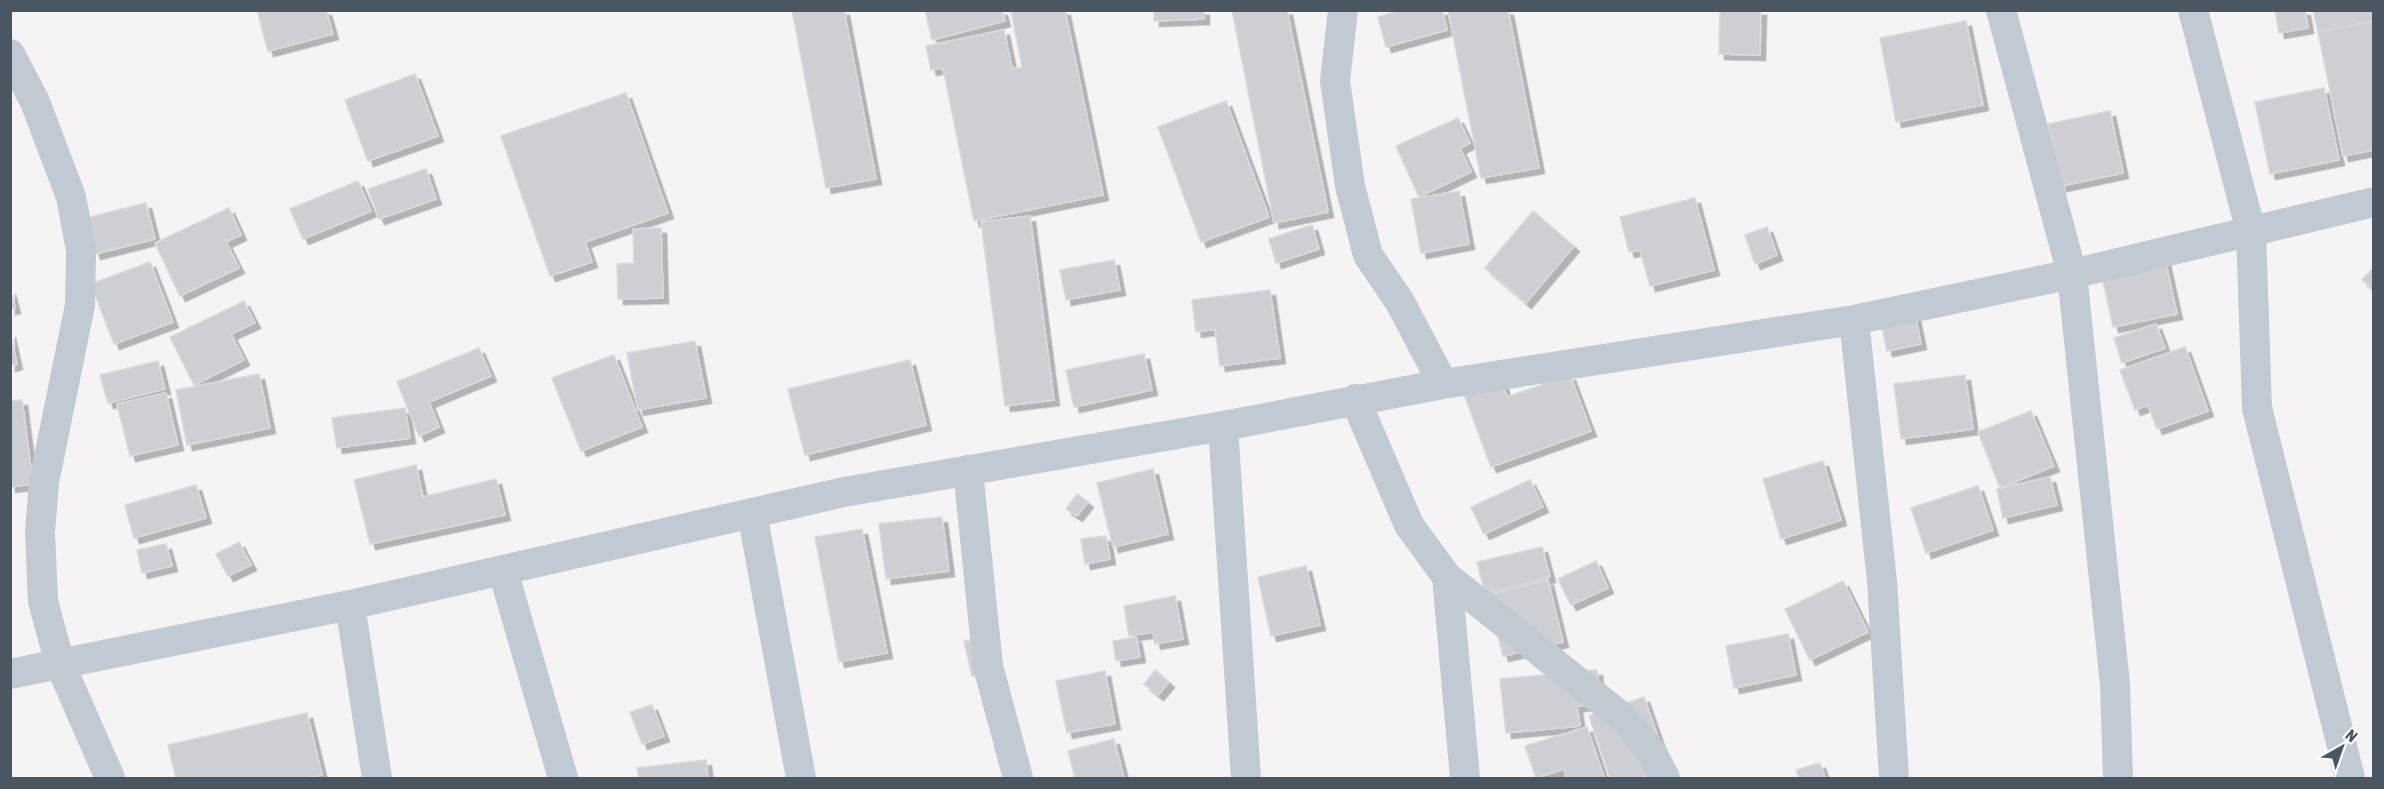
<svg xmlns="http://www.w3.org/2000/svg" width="2384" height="789" font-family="'Asap Condensed',sans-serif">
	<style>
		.building { fill: #cdcfd5; stroke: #d7d9de; stroke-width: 1.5; filter: url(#shadow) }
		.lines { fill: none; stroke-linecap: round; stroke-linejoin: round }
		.minor { stroke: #c1cad2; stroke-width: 30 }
	</style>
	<defs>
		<filter id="shadow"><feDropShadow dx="5.5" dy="5.5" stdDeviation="0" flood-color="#0004"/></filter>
	</defs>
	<rect width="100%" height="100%" fill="#f5f3f3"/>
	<path class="building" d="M 257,10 L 326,10 L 333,34 L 268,51 Z
		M 792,10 L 844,10 L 876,179 L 826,188 Z
		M 925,10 L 1002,10 L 1005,21 L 932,40 Z
		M 1011,10 L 1065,10 L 1103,195 L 974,221 L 943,68 L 931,70 L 926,46 L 1004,30 L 1012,69 L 1022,67 Z
		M 1154,10 L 1204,10 L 1204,19 L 1154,21 Z
		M 1232,10 L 1287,10 L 1328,212 L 1274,223 Z
		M 1400,10 L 1442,10 L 1447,30 L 1386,47 L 1378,17 Z
		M 1448,10 L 1508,10 L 1539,168 L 1481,178 Z
		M 1720,10 L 1761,10 L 1760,55 L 1719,54 Z
		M 2275,10 L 2305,10 L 2308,28 L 2279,33 Z
		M 2313,10 L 2374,10 L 2374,21 L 2318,32 Z
		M 1966,21 L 1983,105 L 1896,122 L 1880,38 Z
		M 2374,21 L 2374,150 L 2343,156 L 2318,32 Z
		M 415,74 L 438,136 L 368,161 L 345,100 Z
		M 2324,88 L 2339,160 L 2270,174 L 2255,102 Z
		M 626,93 L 668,213 L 585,242 L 592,262 L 550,276 L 501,136 Z
		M 1226,101 L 1269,217 L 1201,242 L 1158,127 Z
		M 2110,111 L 2123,173 L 2061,186 L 2048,124 Z
		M 1458,118 L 1470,143 L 1460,148 L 1471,172 L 1419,197 L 1396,146 Z
		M 426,169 L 436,199 L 379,219 L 368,189 Z
		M 358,181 L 371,211 L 303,239 L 290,209 Z
		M 1459,191 L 1469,244 L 1421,253 L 1411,199 Z
		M 1695,198 L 1714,270 L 1650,286 L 1640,250 L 1629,252 L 1620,217 Z
		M 146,203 L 155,239 L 95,254 L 86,218 Z
		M 229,208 L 241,235 L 226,242 L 239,268 L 180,296 L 155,243 Z
		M 1533,211 L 1574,246 L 1526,303 L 1485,268 Z
		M 1030,216 L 1054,400 L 1005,406 L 981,222 Z
		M 1312,225 L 1319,249 L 1276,263 L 1269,239 Z
		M 1767,227 L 1777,255 L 1755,264 L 1745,235 Z
		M 661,228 L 663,298 L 618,299 L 617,264 L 634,263 L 633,229 Z
		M 2165,259 L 2177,314 L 2113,327 L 2101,272 Z
		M 1114,260 L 1120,290 L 1066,300 L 1060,270 Z
		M 150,262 L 173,322 L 114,344 L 91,284 Z
		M 2372,269 L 2374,271 L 2374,290 L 2362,280 Z
		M 10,289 L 15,308 L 10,309 Z
		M 1270,290 L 1280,358 L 1220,366 L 1215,329 L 1196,332 L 1192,300 Z
		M 244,301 L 255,323 L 231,334 L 244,360 L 194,385 L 170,337 Z
		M 1915,315 L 1921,344 L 1887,351 L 1881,322 Z
		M 2156,324 L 2165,348 L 2122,363 L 2114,338 Z
		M 10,332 L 17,364 L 10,366 Z
		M 695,341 L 706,398 L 638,410 L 627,353 Z
		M 2185,347 L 2208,411 L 2157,429 L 2148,405 L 2135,410 L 2120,370 Z
		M 479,348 L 491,376 L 429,402 L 439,427 L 419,436 L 397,382 Z
		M 1144,354 L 1152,390 L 1074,407 L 1066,370 Z
		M 614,355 L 642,427 L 581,451 L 552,378 Z
		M 910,360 L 926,425 L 805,455 L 788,389 Z
		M 158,361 L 165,389 L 108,403 L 100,375 Z
		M 259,374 L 270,428 L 187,445 L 176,390 Z
		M 1570,375 L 1591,431 L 1491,467 L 1462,389 L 1500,376 L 1507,397 Z
		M 1965,375 L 1973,429 L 1901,439 L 1894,384 Z
		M 166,393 L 178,445 L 130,456 L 117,404 Z
		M 22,400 L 33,484 L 10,487 L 10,401 Z
		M 405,408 L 410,438 L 337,448 L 332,418 Z
		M 2031,411 L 2054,466 L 2000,488 L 1978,432 Z
		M 1823,461 L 1841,520 L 1781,539 L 1763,479 Z
		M 416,465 L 423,497 L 496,479 L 505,515 L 370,544 L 354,480 Z
		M 1153,469 L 1168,534 L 1113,547 L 1097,483 Z
		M 2050,477 L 2057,505 L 2003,518 L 1997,489 Z
		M 1530,480 L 1543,507 L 1484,534 L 1471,507 Z
		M 196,485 L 206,518 L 134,538 L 125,505 Z
		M 1978,486 L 1993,530 L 1926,553 L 1911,508 Z
		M 1077,494 L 1088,502 L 1077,516 L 1066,509 Z
		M 942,517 L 949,571 L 886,579 L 879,524 Z
		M 862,529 L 887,653 L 839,662 L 815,537 Z
		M 1106,536 L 1110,559 L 1085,564 L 1081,539 Z
		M 239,542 L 251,565 L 228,576 L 216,554 Z
		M 166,544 L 172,566 L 142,573 L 137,550 Z
		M 1542,547 L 1550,577 L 1485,593 L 1477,562 Z
		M 1596,561 L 1608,588 L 1571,605 L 1558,579 Z
		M 1306,566 L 1320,625 L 1271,636 L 1258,577 Z
		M 1548,580 L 1563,642 L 1503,656 L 1488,595 Z
		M 1843,581 L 1868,632 L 1810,660 L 1785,609 Z
		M 1175,596 L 1183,639 L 1155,644 L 1153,632 L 1129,636 L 1124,606 Z
		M 1788,634 L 1796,675 L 1734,688 L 1726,646 Z
		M 1136,637 L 1140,657 L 1116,661 L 1113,641 Z
		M 980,638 L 986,673 L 972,676 L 964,641 Z
		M 1155,670 L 1169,682 L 1158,695 L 1144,684 Z
		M 1597,670 L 1601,704 L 1577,706 L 1580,726 L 1506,733 L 1500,679 Z
		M 1105,671 L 1115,724 L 1067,733 L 1056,681 Z
		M 1644,697 L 1669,769 L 1640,778 L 1610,778 L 1589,716 Z
		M 652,705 L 664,736 L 642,744 L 630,712 Z
		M 307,713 L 322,775 L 306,778 L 176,778 L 168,745 Z
		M 1587,727 L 1604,778 L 1567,778 L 1564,769 L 1536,778 L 1525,746 Z
		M 1114,739 L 1124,778 L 1075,778 L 1068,751 Z
		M 706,760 L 708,778 L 639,778 L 637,768 Z
		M 1820,763 L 1825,778 L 1799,778 L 1796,770 Z"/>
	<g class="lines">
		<path class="minor" d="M 1343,10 L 1335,81 L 1350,186 L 1368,255 L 1400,302 L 1443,384
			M 2001,10 L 2072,274 L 2115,684 L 2118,778
			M 2193,10 L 2251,232 L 2257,408 L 2350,778
			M 10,54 L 35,102 L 71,197 L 81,250 L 80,305 L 44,482 L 40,532 L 43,601 L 60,664 L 110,778
			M 1854,320 L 1882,581 L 1894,778
			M 1355,399 L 1409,525 L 1447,577 L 1623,718 L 1651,751 L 1665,778
			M 1223,426 L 1246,778
			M 968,470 L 988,666 L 1018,778
			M 752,513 L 801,778
			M 503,571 L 563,778
			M 1447,577 L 1465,778
			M 350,605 L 377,778
			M 10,674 L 350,605 L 844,492 L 1223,426 L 1443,384 L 1854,320 L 2072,274 L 2374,202"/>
	</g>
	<rect width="2384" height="789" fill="none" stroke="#4a5661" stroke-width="24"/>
	<g transform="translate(2342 747) rotate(40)" stroke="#ffffff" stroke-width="4.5" paint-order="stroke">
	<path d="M0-4.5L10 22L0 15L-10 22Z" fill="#4a5661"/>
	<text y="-9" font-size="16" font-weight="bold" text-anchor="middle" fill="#4a5661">N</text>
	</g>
</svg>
